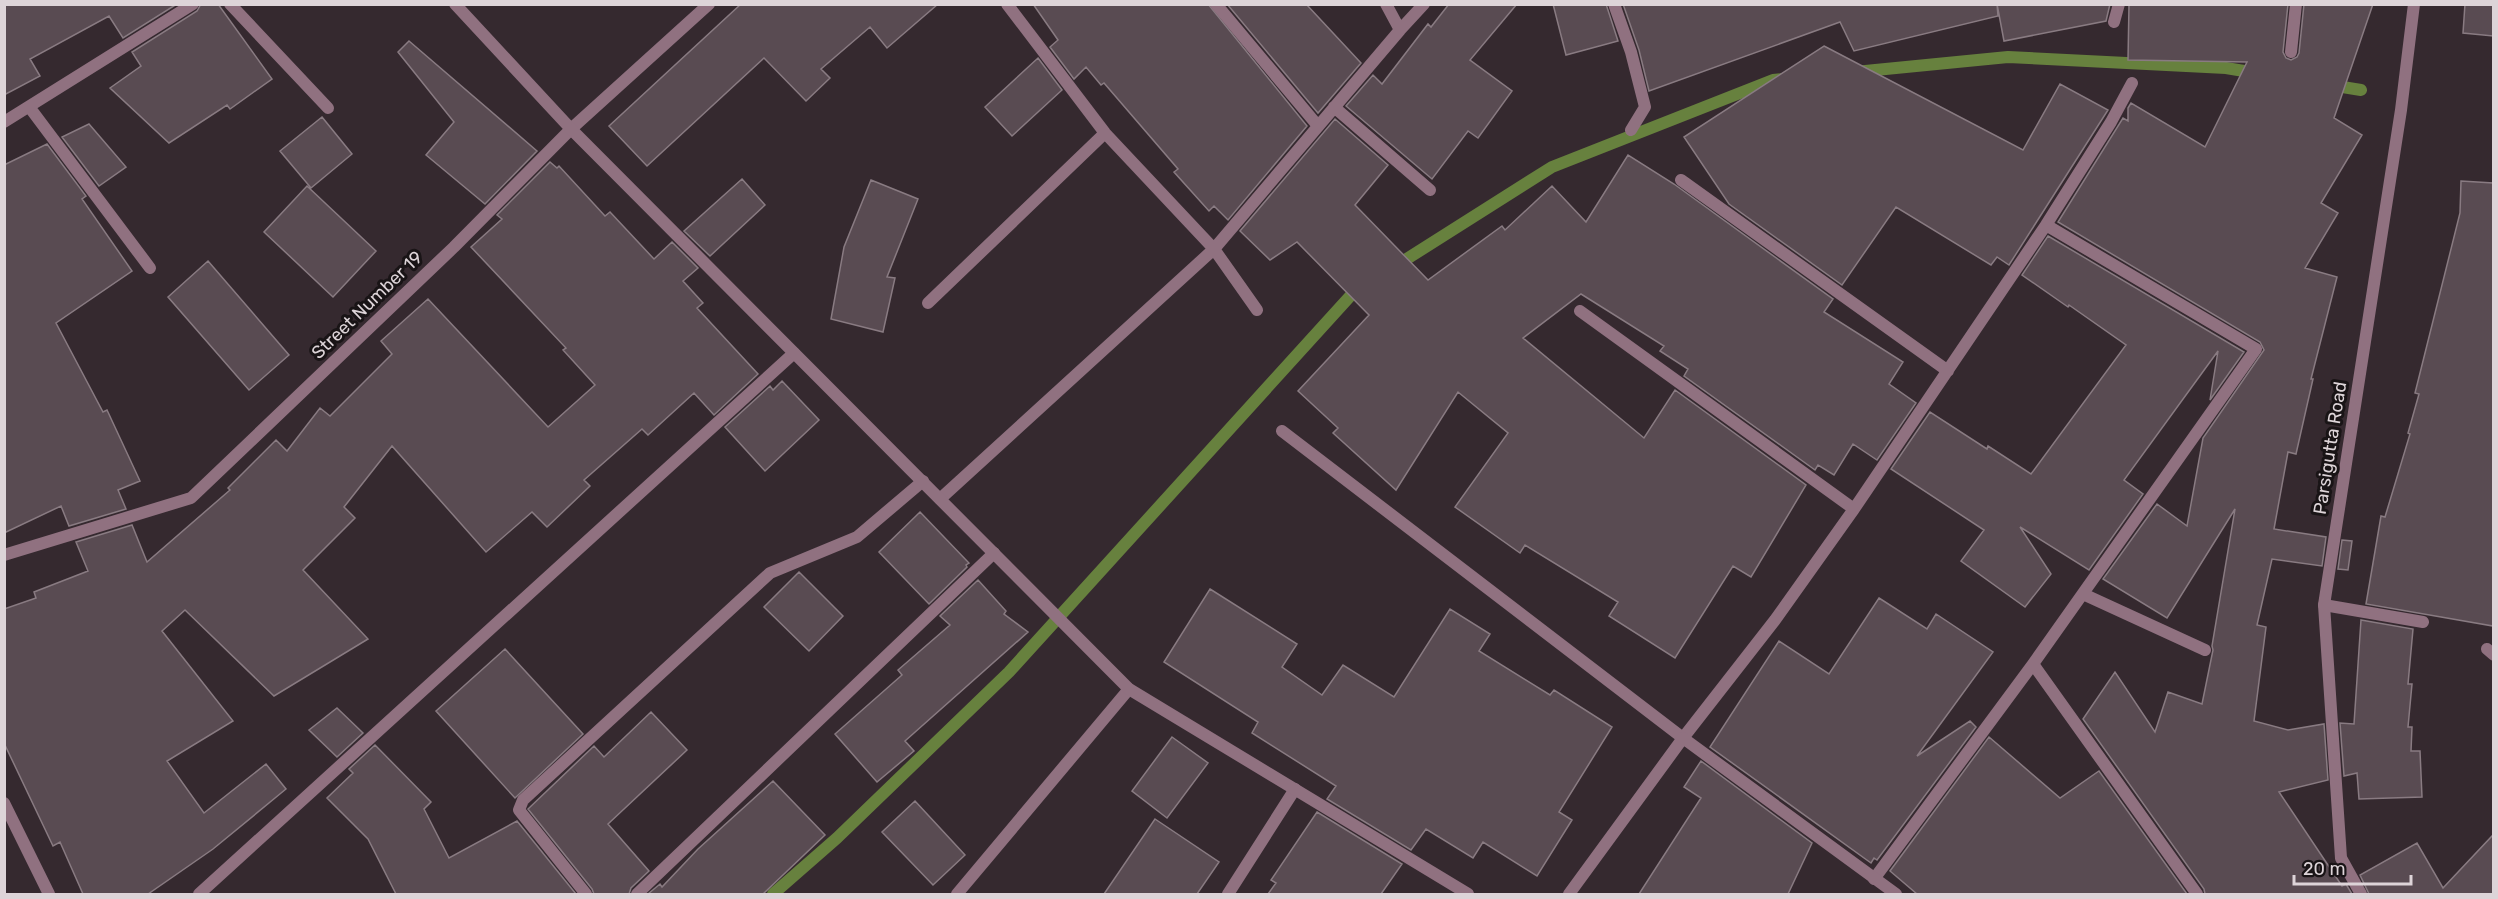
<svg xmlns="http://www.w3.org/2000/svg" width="2498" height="899" font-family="Rubik,sans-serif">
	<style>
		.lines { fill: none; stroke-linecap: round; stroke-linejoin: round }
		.stream { stroke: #67813e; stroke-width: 12 }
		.building { fill: #594b52; stroke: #897b82; stroke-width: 1.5 }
		.minor { stroke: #907180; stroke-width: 12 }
		.tertiary { stroke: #907180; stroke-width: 12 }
		.labels { text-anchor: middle; stroke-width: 6; stroke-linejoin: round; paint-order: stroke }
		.street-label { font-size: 18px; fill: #ddd4d8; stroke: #191416 }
	</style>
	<rect width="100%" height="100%" fill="#35292f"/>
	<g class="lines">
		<path class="stream" d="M 1855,72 L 2008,57 L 2226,68 L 2256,73
			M 2330,85 L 2361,90
			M 1394,267 L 1552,167 L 1773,80 L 1784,79
			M 773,894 L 837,838 L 1009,672 L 1353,293 L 1362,288"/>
	</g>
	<path class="building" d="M 4,4 L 177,4 L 123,38 L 109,16 L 30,59 L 40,76 L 4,95 Z
		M 201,4 L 218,4 L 272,79 L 230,109 L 227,105 L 169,143 L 110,88 L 141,66 L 132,52 L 197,11 Z
		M 741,4 L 938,4 L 887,48 L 870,27 L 821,69 L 830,78 L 806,101 L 764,58 L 647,166 L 609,126 Z
		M 1033,4 L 1208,4 L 1307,126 L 1228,220 L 1214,206 L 1209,211 L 1174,172 L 1178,169 L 1104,83 L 1101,85 L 1086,67 L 1074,79 L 1050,47 L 1058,40 Z
		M 1227,4 L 1306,4 L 1361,63 L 1318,113 Z
		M 1449,4 L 1517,4 L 1470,60 L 1512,91 L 1478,138 L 1468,131 L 1432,179 L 1346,106 L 1373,75 L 1382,84 L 1428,24 L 1431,27 Z
		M 1553,4 L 1606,4 L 1618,41 L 1566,55 Z
		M 1623,4 L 1997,4 L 1998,16 L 1854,51 L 1840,22 L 1649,91 L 1639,50 Z
		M 1997,4 L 2110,4 L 2106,21 L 2004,41 Z
		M 2129,4 L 2288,4 L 2283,52 L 2286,58 L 2291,60 L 2297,57 L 2299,53 L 2304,4 L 2373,4 L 2334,118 L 2362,135 L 2321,203 L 2338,213 L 2305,268 L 2337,277 L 2311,379 L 2313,379 L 2296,454 L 2288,452 L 2274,529 L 2326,537 L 2322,566 L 2272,559 L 2257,625 L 2266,627 L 2254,721 L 2288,730 L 2324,724 L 2328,780 L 2279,792 L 2342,886 L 2346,884 L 2352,894 L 2205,894 L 2204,889 L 2083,719 L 2115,672 L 2155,732 L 2168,692 L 2202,704 L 2213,650 L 2212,646 L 2235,509 L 2167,618 L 2103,579 L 2157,504 L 2187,526 L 2203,438 L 2264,350 L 2260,342 L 2058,222 L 2123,118 L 2128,121 L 2128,108 L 2131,103 L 2205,147 L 2247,62 L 2128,60 Z
		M 2465,4 L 2493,4 L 2493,36 L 2463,33 Z
		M 409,41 L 537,151 L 485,204 L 426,155 L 454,122 L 398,52 Z
		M 1824,46 L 2023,150 L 2060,84 L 2108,110 L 2009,265 L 1997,257 L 1991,265 L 1896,207 L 1842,285 L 1729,204 L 1684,137 Z
		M 1038,58 L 1062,90 L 1012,136 L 985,107 Z
		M 322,117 L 352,154 L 311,188 L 280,151 Z
		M 1335,119 L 1388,165 L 1355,205 L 1428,280 L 1502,226 L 1505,230 L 1552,186 L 1586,222 L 1628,155 L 1674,184 L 1833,299 L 1824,312 L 1903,362 L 1889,384 L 1916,403 L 1877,460 L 1853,444 L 1834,475 L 1818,465 L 1815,470 L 1684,376 L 1688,369 L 1660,351 L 1664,346 L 1581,294 L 1523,338 L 1644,438 L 1675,390 L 1806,485 L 1751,577 L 1733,566 L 1675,658 L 1609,616 L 1618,602 L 1525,545 L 1520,553 L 1455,507 L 1508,433 L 1458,392 L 1396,490 L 1333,433 L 1338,428 L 1298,391 L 1369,315 L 1297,242 L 1270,260 L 1240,231 Z
		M 89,124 L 126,167 L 99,186 L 62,137 Z
		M 47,144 L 86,196 L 82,199 L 132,271 L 56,323 L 103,412 L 107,410 L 140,481 L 118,490 L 126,509 L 69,526 L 61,506 L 4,533 L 4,165 Z
		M 550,162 L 557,168 L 559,166 L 605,216 L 610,212 L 654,259 L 672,242 L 698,268 L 683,281 L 703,303 L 697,308 L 758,374 L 714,415 L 694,393 L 648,435 L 642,429 L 584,480 L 590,486 L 547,527 L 532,512 L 486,552 L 392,446 L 344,507 L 355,518 L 303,570 L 368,639 L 274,696 L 185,610 L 162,631 L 233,721 L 167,761 L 204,813 L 266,764 L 286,789 L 213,849 L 148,894 L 83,894 L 60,842 L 53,846 L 4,743 L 4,609 L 36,598 L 34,592 L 88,571 L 76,542 L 132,525 L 147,562 L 230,490 L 228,488 L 276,440 L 287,451 L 320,408 L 330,416 L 392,354 L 381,341 L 428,299 L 548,427 L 595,385 L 563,350 L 566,348 L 471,247 L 502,219 L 497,215 Z
		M 742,179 L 765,205 L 710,256 L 684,231 Z
		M 871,180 L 918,199 L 887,277 L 895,278 L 883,332 L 831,319 L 844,247 Z
		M 2461,181 L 2493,183 L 2493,626 L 2366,604 L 2381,516 L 2385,517 L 2410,434 L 2408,433 L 2419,394 L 2415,393 L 2460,213 Z
		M 307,186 L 376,251 L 333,297 L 264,232 Z
		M 2048,236 L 2244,352 L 2210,400 L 2218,351 L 2124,480 L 2143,494 L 2089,570 L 2020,527 L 2051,574 L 2025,607 L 1961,561 L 1984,530 L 1891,469 L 1930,412 L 1987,449 L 1988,446 L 2031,474 L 2126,345 L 2069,305 L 2068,307 L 2022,275 Z
		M 208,261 L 289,355 L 249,390 L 168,297 Z
		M 782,381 L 819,420 L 765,471 L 725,427 L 770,386 L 773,390 Z
		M 920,512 L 969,563 L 966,565 L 967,567 L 929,604 L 879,552 Z
		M 2342,540 L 2352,541 L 2348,570 L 2338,569 Z
		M 799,572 L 843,616 L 809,651 L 764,607 Z
		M 978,580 L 1006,611 L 1004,614 L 1028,632 L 905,741 L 914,751 L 877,782 L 835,734 L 902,675 L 898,670 L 950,625 L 940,616 Z
		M 1210,589 L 1297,644 L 1282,667 L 1322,695 L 1343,665 L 1394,697 L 1450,609 L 1490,634 L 1479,651 L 1550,695 L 1554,690 L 1612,727 L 1559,812 L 1572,820 L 1537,876 L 1483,842 L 1473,858 L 1426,829 L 1411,850 L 1327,799 L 1336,786 L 1252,733 L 1258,722 L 1164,662 Z
		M 1879,598 L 1927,629 L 1936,614 L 1993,652 L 1917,756 L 1970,721 L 1976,727 L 1877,860 L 1874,858 L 1871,863 L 1710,747 L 1779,641 L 1829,674 Z
		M 2361,620 L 2413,629 L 2408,684 L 2412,684 L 2408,727 L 2412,727 L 2411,751 L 2420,751 L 2422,797 L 2359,799 L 2357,773 L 2344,776 L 2340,723 L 2354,724 Z
		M 505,649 L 583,734 L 515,798 L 436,711 Z
		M 337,708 L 363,733 L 337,757 L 309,730 Z
		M 651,712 L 687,750 L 608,824 L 649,871 L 631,888 L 629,894 L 594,894 L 592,889 L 528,809 L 594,746 L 604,757 Z
		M 1172,737 L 1208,763 L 1167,818 L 1132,791 Z
		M 1989,737 L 2060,798 L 2099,771 L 2187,894 L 1917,894 L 1890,871 Z
		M 375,745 L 431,802 L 424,809 L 449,858 L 517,821 L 576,894 L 396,894 L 368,839 L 327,798 L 353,773 L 349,769 Z
		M 1701,761 L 1812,843 L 1788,894 L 1639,894 L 1701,798 L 1684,787 Z
		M 773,781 L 825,835 L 763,894 L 648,894 L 660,884 L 662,887 L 698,849 Z
		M 915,801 L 965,855 L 933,885 L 882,832 Z
		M 1317,812 L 1402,864 L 1381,894 L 1268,894 L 1276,883 L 1271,880 Z
		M 1155,819 L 1219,862 L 1197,894 L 1104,894 Z
		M 2493,835 L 2493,894 L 2369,894 L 2360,875 L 2417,843 L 2443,888 Z"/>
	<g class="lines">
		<path class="minor" d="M 230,4 L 328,108
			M 1007,4 L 1105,133 L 1214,249 L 1257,310
			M 1216,4 L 1318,126
			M 1386,4 L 1400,30
			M 1614,4 L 1631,52 L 1645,107 L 1631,130
			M 2114,22 L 2119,4
			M 2291,52 L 2296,4
			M 1334,107 L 1430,190
			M 30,108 L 150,268
			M 4,122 L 193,4
			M 1681,180 L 1948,371
			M 928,303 L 1105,133
			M 1580,311 L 1854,509
			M 1282,431 L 1683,738 L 1775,620 L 1854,509 L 2046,225 L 2111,122 L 2132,83
			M 940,499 L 1214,249 L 1400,30 L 1424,4
			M 4,555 L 191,498 L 454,247 L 571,129 L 709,4
			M 2083,594 L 2205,650
			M 2324,605 L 2423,622
			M 2487,649 L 2494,655
			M 2033,664 L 2197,894
			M 4,803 L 49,894
			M 1874,879 L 2033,664 L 2256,349 L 2046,225
			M 199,894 L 794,353
			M 586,894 L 519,810 L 523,800 L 770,573 L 857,537 L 923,481
			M 637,894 L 994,553
			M 957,894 L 1129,689
			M 1228,894 L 1295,789"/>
		<path class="tertiary" d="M 455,4 L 571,129 L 1129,689 L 1468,894
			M 1569,894 L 1683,738 L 1896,894
			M 2361,894 L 2341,858 L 2324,605 L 2401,110 L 2414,4"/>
	</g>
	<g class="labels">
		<g class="street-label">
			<text transform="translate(367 305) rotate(-44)" y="6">Street Number 19</text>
			<text transform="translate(2330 448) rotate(-81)" y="6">Parsigutta Road</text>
		</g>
	</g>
	<rect width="2498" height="899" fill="none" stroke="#ddd4d8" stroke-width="12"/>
	<path d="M2294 875v9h117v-9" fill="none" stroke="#ddd4d8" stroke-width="3"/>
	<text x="2303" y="875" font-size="18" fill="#ddd4d8" stroke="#191416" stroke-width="4.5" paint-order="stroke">20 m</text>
</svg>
